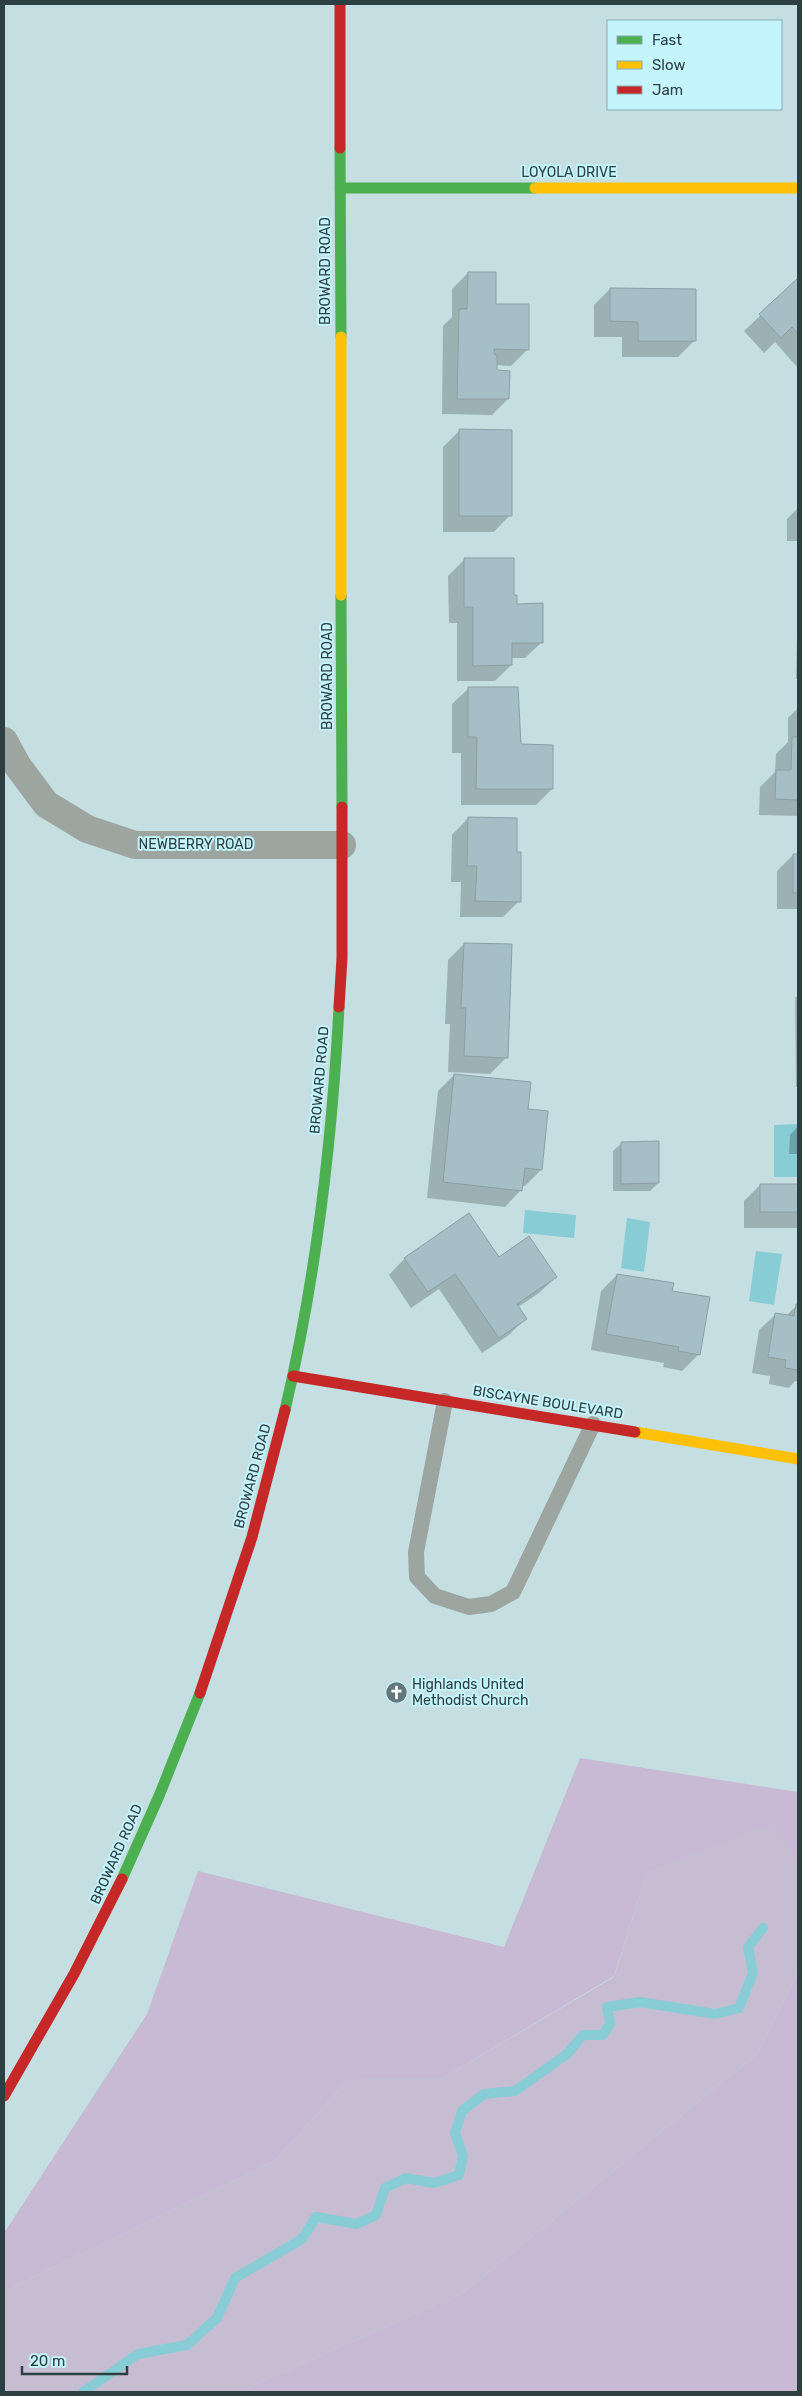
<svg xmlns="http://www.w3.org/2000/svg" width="802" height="2396" font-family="Rubik,sans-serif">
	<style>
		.green { fill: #c7bdd3 }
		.forest { fill: #c8b9d4 }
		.water { fill: #88ccd6 }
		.shadow { fill: #0003 }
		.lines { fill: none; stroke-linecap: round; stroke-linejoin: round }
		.stream { stroke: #88ccd6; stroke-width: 10 }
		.building { fill: #a6bfc7; stroke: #8c9fa3 }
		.lane { stroke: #9da5a1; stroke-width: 16 }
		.street { stroke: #9da5a1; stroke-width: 28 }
		.fast { stroke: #4caf50; stroke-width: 11 }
		.slow { stroke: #ffc107; stroke-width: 11 }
		.jam { stroke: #c62828; stroke-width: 11 }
		.labels { text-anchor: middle; stroke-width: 4; stroke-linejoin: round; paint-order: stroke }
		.street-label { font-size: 14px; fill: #2c4043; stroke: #c4f4fc }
		.poi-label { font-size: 14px; fill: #2c4043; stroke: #c4f4fc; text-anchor: start }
	</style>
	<rect width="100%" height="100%" fill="#c4dee1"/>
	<path class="green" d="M 773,1822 L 798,1864 L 798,1972 L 757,2054 L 463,2293 L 254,2385 L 248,2392 L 4,2392 L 4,2291 L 274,2161 L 348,2080 L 441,2079 L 614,1977 L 647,1873 Z"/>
	<path class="forest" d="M 580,1758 L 798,1792 L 798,1864 L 773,1823 L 647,1873 L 614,1976 L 441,2079 L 348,2080 L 274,2161 L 4,2291 L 4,2233 L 147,2014 L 198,1871 L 504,1947 Z
		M 798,1972 L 798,2392 L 248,2392 L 254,2385 L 463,2293 L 757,2054 Z"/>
	<path class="water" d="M 798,1124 L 798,1177 L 774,1177 L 774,1125 Z
		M 525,1210 L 576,1215 L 574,1238 L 523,1233 Z
		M 627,1218 L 650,1222 L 644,1272 L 621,1268 Z
		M 756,1251 L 782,1254 L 774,1305 L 749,1301 Z"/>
	<path class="shadow" d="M 468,273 L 528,349 L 511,366 L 496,365 L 496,372 L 508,399 L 492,415 L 442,414 L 443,326 L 452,317 L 452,289 Z
		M 798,280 L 798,368 L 775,342 L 764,353 L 744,331 Z
		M 610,289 L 694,341 L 678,357 L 622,357 L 622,337 L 594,337 L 594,305 Z
		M 459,431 L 510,515 L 494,532 L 443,532 L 443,447 Z
		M 798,451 L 798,541 L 787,541 L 787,519 L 797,509 Z
		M 464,560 L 513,596 L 516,605 L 542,642 L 525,658 L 511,658 L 511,665 L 495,681 L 457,681 L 457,623 L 449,623 L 448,576 Z
		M 798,593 L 798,679 L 796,679 Z
		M 469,688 L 520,746 L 552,789 L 536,805 L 461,805 L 461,753 L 452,753 L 452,704 Z
		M 798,708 L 798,816 L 759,815 L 760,787 L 775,772 L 776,754 L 788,742 L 788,718 Z
		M 468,818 L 515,853 L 519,901 L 503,917 L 460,917 L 461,882 L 451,882 L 452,835 Z
		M 798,854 L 798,949 L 797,949 L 797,909 L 777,909 L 777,871 L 793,855 Z
		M 464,944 L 506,1058 L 490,1074 L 448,1072 L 450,1024 L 445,1024 L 448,960 Z
		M 798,995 L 798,1087 L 796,1087 L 795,998 Z
		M 454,1075 L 527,1110 L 541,1170 L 525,1186 L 521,1186 L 521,1190 L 505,1207 L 427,1198 L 438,1091 Z
		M 798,1126 L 798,1154 L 789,1154 L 790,1135 Z
		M 622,1143 L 658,1183 L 650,1191 L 613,1191 L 613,1151 Z
		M 760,1185 L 798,1185 L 798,1228 L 744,1228 L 744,1201 Z
		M 405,1258 L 498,1258 L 556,1277 L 539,1293 L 518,1307 L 525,1319 L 509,1335 L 482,1353 L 439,1289 L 411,1308 L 389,1275 Z
		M 617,1275 L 671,1292 L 699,1354 L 682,1371 L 663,1367 L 664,1363 L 591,1350 L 601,1291 Z
		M 797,1305 L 798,1382 L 795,1381 L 789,1388 L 769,1384 L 770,1376 L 752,1373 L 759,1330 L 776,1314 L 786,1316 Z"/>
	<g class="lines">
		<path class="stream" d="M 83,2392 L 138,2354 L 187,2345 L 217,2318 L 235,2278 L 302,2239 L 316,2217 L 357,2224 L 376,2215 L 385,2188 L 406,2178 L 434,2183 L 459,2175 L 463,2156 L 455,2133 L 462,2111 L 484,2094 L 515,2091 L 567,2054 L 583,2035 L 603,2035 L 610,2024 L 607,2007 L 640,2002 L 715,2014 L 739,2008 L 753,1973 L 748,1947 L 763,1928"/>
	</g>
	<path class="building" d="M 468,272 L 496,272 L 496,304 L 529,304 L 529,350 L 494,349 L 495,355 L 497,355 L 497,370 L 510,371 L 509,399 L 457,399 L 459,309 L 467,309 Z
		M 798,278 L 798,334 L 792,327 L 781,338 L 759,314 Z
		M 610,288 L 696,289 L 696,341 L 638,341 L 638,322 L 610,321 Z
		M 459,429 L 512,430 L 512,516 L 459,516 Z
		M 464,558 L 514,558 L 514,595 L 517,595 L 517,604 L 543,603 L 543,643 L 512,643 L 512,665 L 473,666 L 473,607 L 464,607 Z
		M 468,687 L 518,687 L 521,744 L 553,745 L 553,789 L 476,789 L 477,737 L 468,737 Z
		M 792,737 L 798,737 L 798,800 L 775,799 L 776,770 L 791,770 Z
		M 468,817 L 517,818 L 517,852 L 521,852 L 521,902 L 475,901 L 477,866 L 467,866 Z
		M 793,854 L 798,854 L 798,893 L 793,893 Z
		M 464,943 L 512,944 L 508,1058 L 464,1056 L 466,1008 L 461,1008 Z
		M 454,1074 L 531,1082 L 528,1109 L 548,1111 L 542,1170 L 525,1168 L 522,1191 L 443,1182 Z
		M 659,1141 L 659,1183 L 621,1184 L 621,1142 Z
		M 760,1184 L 798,1184 L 798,1212 L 760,1212 Z
		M 469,1213 L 499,1257 L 529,1236 L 557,1277 L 517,1304 L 527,1319 L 499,1338 L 455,1274 L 428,1292 L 404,1258 Z
		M 617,1274 L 674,1283 L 672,1291 L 710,1297 L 700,1355 L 678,1351 L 679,1347 L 606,1334 Z
		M 796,1304 L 798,1304 L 798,1370 L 785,1368 L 786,1360 L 768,1357 L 775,1313 L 794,1316 Z"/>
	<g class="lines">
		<path class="lane" d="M 445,1401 L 416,1552 L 417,1577 L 435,1596 L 469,1607 L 491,1604 L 513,1592 L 593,1424"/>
		<path class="street" d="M 4,741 L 17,765 L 46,804 L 87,829 L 135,845 L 342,845"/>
		<path class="fast" d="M 340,148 L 341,337
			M 340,188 L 535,188
			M 341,595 L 342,807
			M 285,1410 C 316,1278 332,1143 339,1007
			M 122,1879 L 159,1796 L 200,1693"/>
		<path class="slow" d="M 535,188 L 798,188
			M 341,337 L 341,595
			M 635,1432 L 798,1459"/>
		<path class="jam" d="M 340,4 L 340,148
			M 339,1007 L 342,958 L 342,807
			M 293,1376 L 635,1432
			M 200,1693 L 252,1537 L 285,1410
			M 4,2096 L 74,1974 L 122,1879"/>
	</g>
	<defs>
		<symbol id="church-disc" viewBox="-11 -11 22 22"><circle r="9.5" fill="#61777a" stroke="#c4f4fc"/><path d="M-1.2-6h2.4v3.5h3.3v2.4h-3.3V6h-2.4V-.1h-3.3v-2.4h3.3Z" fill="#fff"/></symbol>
	</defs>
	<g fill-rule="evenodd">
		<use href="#church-disc" x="384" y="1680" width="25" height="25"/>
	</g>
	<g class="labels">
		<g class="street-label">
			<text x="569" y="177">LOYOLA DRIVE</text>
			<text transform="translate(325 271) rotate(-90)" y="5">BROWARD ROAD</text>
			<text transform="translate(327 676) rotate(-90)" y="5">BROWARD ROAD</text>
			<text x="196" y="849">NEWBERRY ROAD</text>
			<text transform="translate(319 1080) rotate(-85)" y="5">BROWARD ROAD</text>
			<text transform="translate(548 1402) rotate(9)" y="5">BISCAYNE BOULEVARD</text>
			<text transform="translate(252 1476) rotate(-75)" y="5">BROWARD ROAD</text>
			<text transform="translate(116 1854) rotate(-66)" y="5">BROWARD ROAD</text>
		</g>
		<g class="poi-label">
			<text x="412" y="1689">Highlands United<tspan x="412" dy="16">Methodist Church</tspan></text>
		</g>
	</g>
	<rect width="802" height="2396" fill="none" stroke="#2c4043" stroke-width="10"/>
	<rect x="607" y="20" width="175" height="90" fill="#c4f4fc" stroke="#87acb2"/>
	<rect x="617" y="36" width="25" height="8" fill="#4caf50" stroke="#87acb2"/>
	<text x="652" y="45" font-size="15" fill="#2c4043">Fast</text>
	<rect x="617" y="61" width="25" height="8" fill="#ffc107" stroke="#87acb2"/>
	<text x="652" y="70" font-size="15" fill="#2c4043">Slow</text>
	<rect x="617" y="86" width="25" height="8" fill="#c62828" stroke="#87acb2"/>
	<text x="652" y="95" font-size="15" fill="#2c4043">Jam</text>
	<path d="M22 2366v8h105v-8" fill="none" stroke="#2c4043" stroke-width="2.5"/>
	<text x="30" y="2366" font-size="15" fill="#2c4043" stroke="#c4f4fc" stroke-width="4" paint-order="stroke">20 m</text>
</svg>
